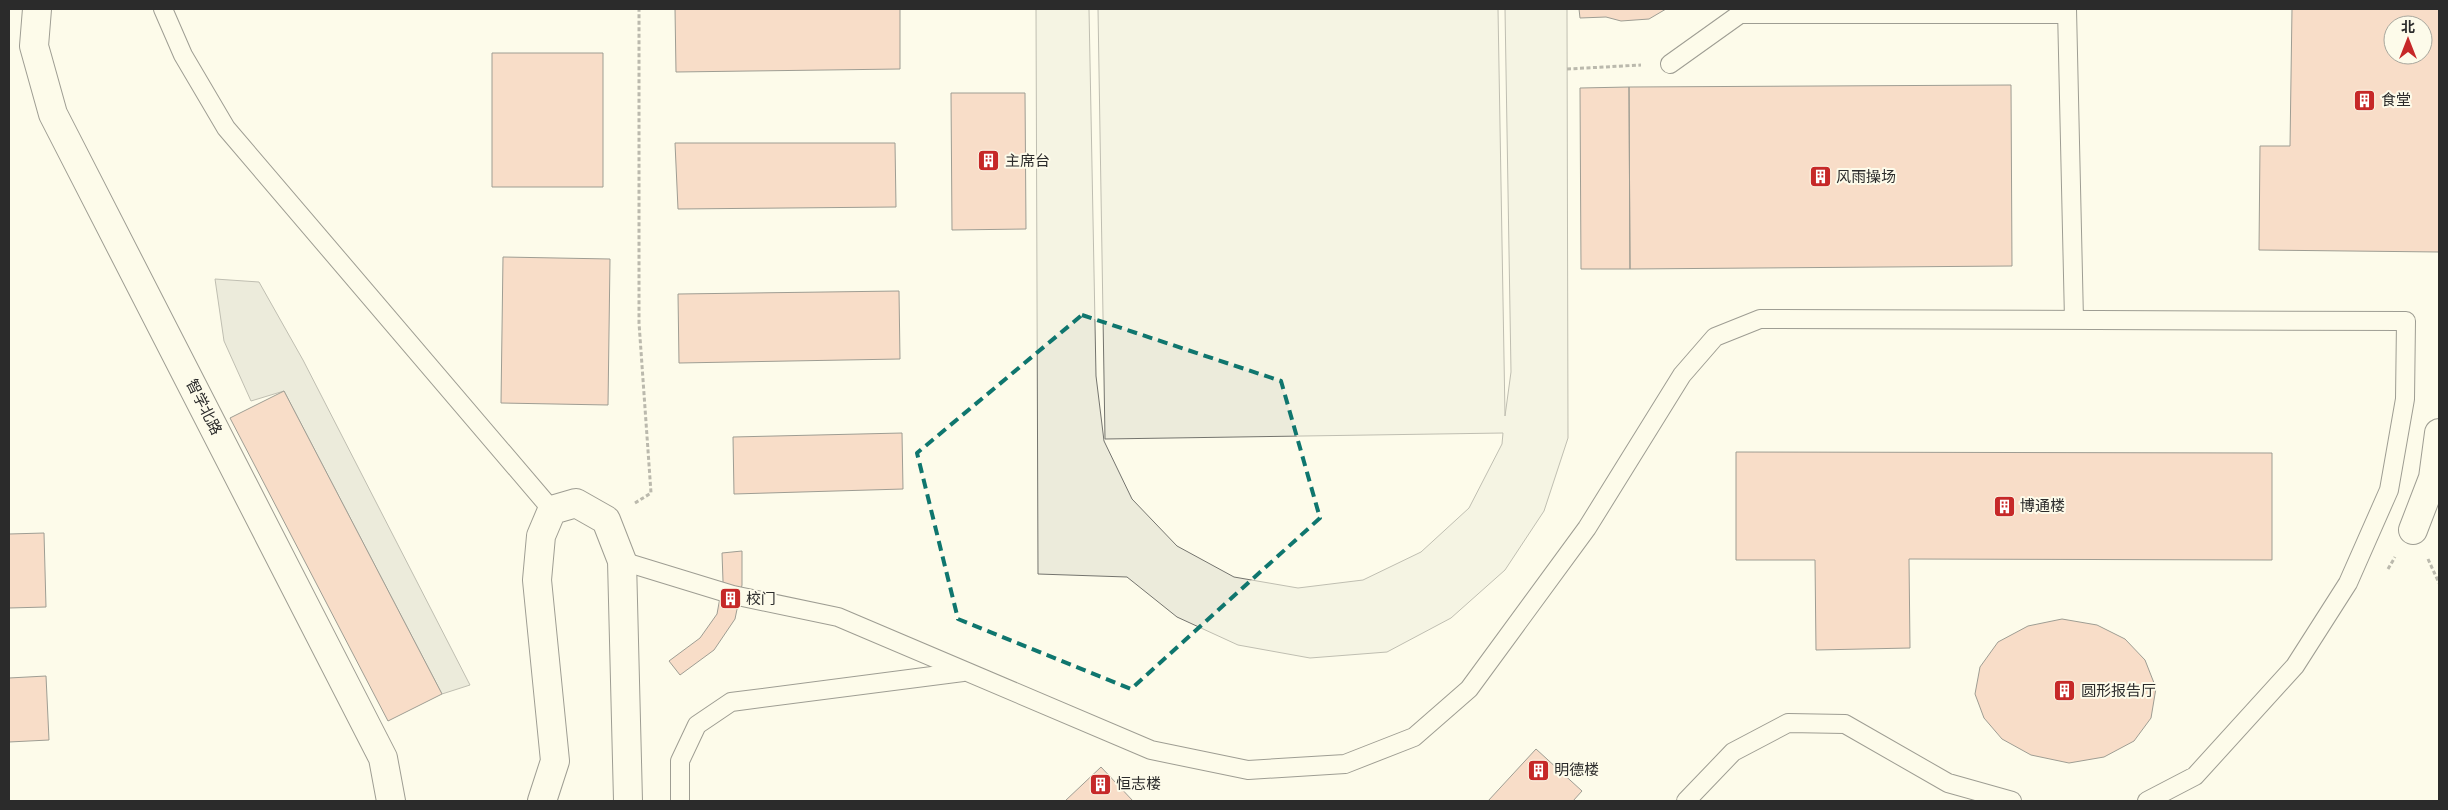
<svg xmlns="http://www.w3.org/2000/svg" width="2448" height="810" font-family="Barlow,'Noto Sans SC',sans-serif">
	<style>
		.pitch { fill: #ecebdb; stroke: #74746e }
		.water { fill: #d8d7c9; stroke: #74746e }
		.building { fill: #f2b8a0; stroke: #2b2b2b; fill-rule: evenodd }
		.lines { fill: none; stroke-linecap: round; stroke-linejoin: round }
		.lane-casing { stroke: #2b2b2b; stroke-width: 20 }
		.street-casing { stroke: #2b2b2b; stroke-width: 30 }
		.path { stroke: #6a6964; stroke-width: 3; stroke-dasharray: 4 2.5; stroke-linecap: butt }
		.lane { stroke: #fdfbea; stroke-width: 18 }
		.street { stroke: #fdfbea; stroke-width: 28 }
		.marked { fill: none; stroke: #0f766e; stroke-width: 4; stroke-dasharray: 10 6; stroke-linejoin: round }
		.labels { text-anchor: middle; stroke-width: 4; stroke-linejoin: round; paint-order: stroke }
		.poi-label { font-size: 15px; fill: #2b2b2b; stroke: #fdfbea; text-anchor: start }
		.street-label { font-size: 15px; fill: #2b2b2b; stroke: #fdfbea }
	</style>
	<rect width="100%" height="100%" fill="#fdfbea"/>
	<path class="pitch" d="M 1036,9 L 1089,9 L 1096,376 L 1104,441 L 1132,499 L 1177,546 L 1234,577 L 1298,588 L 1363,580 L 1421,552 L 1469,508 L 1502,444 L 1503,433 L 1105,439 L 1098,9 L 1498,9 L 1505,416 L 1511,372 L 1505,9 L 1567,9 L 1568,438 L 1544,511 L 1505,570 L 1451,618 L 1387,652 L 1310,658 L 1238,645 L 1177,617 L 1127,577 L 1038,574 Z"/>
	<path class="water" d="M 215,279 L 259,282 L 303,360 L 470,685 L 442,694 L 284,391 L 251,401 L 224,341 Z"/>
	<path class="building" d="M 675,9 L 900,9 L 900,69 L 676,72 Z
		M 1579,9 L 1666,9 L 1649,19 L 1621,21 L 1606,17 L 1580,18 Z
		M 2292,9 L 2439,9 L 2439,252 L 2259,250 L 2260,146 L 2290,146 ZM 2393,25 L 2423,25 L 2423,55 L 2393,55 Z
		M 492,53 L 603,53 L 603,187 L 492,187 Z
		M 2011,85 L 2012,266 L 1630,269 L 1629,87 Z
		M 1629,87 L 1630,269 L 1581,269 L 1580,88 Z
		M 951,93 L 1025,93 L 1026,229 L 952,230 Z
		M 675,143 L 895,143 L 896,207 L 678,209 Z
		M 503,257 L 610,259 L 608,405 L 501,403 Z
		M 899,291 L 900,359 L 679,363 L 678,294 Z
		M 284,391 L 442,694 L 388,721 L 230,418 Z
		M 902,433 L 903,489 L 734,494 L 733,437 Z
		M 1736,452 L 2272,453 L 2272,560 L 1909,559 L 1910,648 L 1816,650 L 1815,560 L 1736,560 Z
		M 44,533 L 46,607 L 9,608 L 9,534 Z
		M 742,551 L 742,585 L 735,619 L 714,650 L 680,675 L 669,661 L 700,638 L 717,614 L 723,581 L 722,553 Z
		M 2062,619 L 2097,625 L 2125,639 L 2145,660 L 2156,688 L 2151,718 L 2134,741 L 2104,757 L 2069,763 L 2031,755 L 2002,739 L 1984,718 L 1975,694 L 1980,667 L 1998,642 L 2028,626 Z
		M 46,676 L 49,740 L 9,742 L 9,678 Z
		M 1536,749 L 1582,791 L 1573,801 L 1488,801 Z
		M 1101,767 L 1133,801 L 1065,801 Z"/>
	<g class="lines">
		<defs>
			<path id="lane" d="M 163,9 L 183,55 L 226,128 L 552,510
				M 2067,9 L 2074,320
				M 1670,64 L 1740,14 L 2067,14
				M 622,561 L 733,595 L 838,617 L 1151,750 L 1248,770 L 1345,764 L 1414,737 L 1469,689 L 1587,528 L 1682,375 L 1715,337 L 1760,319 L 2406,321 L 2405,399 L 2389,490 L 2348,583 L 2295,666 L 2195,776 L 2147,801
				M 680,801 L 680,761 L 697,725 L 731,702 L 963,672
				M 1686,801 L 1733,752 L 1788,723 L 1845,724 L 1948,783 L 2012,801"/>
			<path id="street" d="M 37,9 L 34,46 L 53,114 L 383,758 L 391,801
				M 2413,530 L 2433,478 L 2439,433
				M 542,801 L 555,761 L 537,580 L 541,536 L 552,510 L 576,503 L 606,520 L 622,561 L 628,801"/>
		</defs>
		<use href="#lane" class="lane-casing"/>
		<use href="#street" class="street-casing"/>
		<path class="path" d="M 1567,69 L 1641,65
			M 635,503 L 651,493 L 639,323 L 639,9
			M 2428,559 L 2439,583
			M 2388,569 L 2395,557"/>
		<use href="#lane" class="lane"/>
		<use href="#street" class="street"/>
	</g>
	<path d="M0 0H2448V810H0ZM 1082,315 L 1281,381 L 1320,518 L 1131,689 L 958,619 L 917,453 Z" fill="#fdfbea" fill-opacity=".55" fill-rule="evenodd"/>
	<path class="marked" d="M 1082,315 L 1281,381 L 1320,518 L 1131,689 L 958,619 L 917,453 Z"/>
	<defs>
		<symbol id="building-square" viewBox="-11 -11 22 22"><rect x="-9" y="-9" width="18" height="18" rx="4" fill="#c62828" stroke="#fdfbea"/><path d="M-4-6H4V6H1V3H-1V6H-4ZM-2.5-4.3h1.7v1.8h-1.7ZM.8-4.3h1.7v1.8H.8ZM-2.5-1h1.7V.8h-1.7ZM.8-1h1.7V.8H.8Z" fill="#fff"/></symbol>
	</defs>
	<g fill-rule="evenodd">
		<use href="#building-square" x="2352" y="88" width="25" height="25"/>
		<use href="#building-square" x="976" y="148" width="25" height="25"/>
		<use href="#building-square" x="1808" y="164" width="25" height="25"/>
		<use href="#building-square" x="1992" y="494" width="25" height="25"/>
		<use href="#building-square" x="718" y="586" width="25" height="25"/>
		<use href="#building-square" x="2052" y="678" width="25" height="25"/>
		<use href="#building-square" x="1526" y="758" width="25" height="25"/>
		<use href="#building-square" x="1088" y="772" width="25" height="25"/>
	</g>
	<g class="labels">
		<g class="poi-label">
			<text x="2381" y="105">食堂</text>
			<text x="1005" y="166">主席台</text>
			<text x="1836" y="182">风雨操场</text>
			<text x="2020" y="511">博通楼</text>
			<text x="746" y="604">校门</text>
			<text x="2081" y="696">圆形报告厅</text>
			<text x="1554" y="775">明德楼</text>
			<text x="1116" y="789">恒志楼</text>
		</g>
		<g class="street-label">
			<text transform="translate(204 407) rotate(63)" y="5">智学北路</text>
		</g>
	</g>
	<rect width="2448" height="810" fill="none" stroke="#2b2b2b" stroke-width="20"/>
	<g transform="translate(2408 40)"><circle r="24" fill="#fdfbea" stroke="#a9a89e"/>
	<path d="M0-4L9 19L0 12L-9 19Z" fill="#c62828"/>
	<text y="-8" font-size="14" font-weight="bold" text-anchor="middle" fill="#2b2b2b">北</text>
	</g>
</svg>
